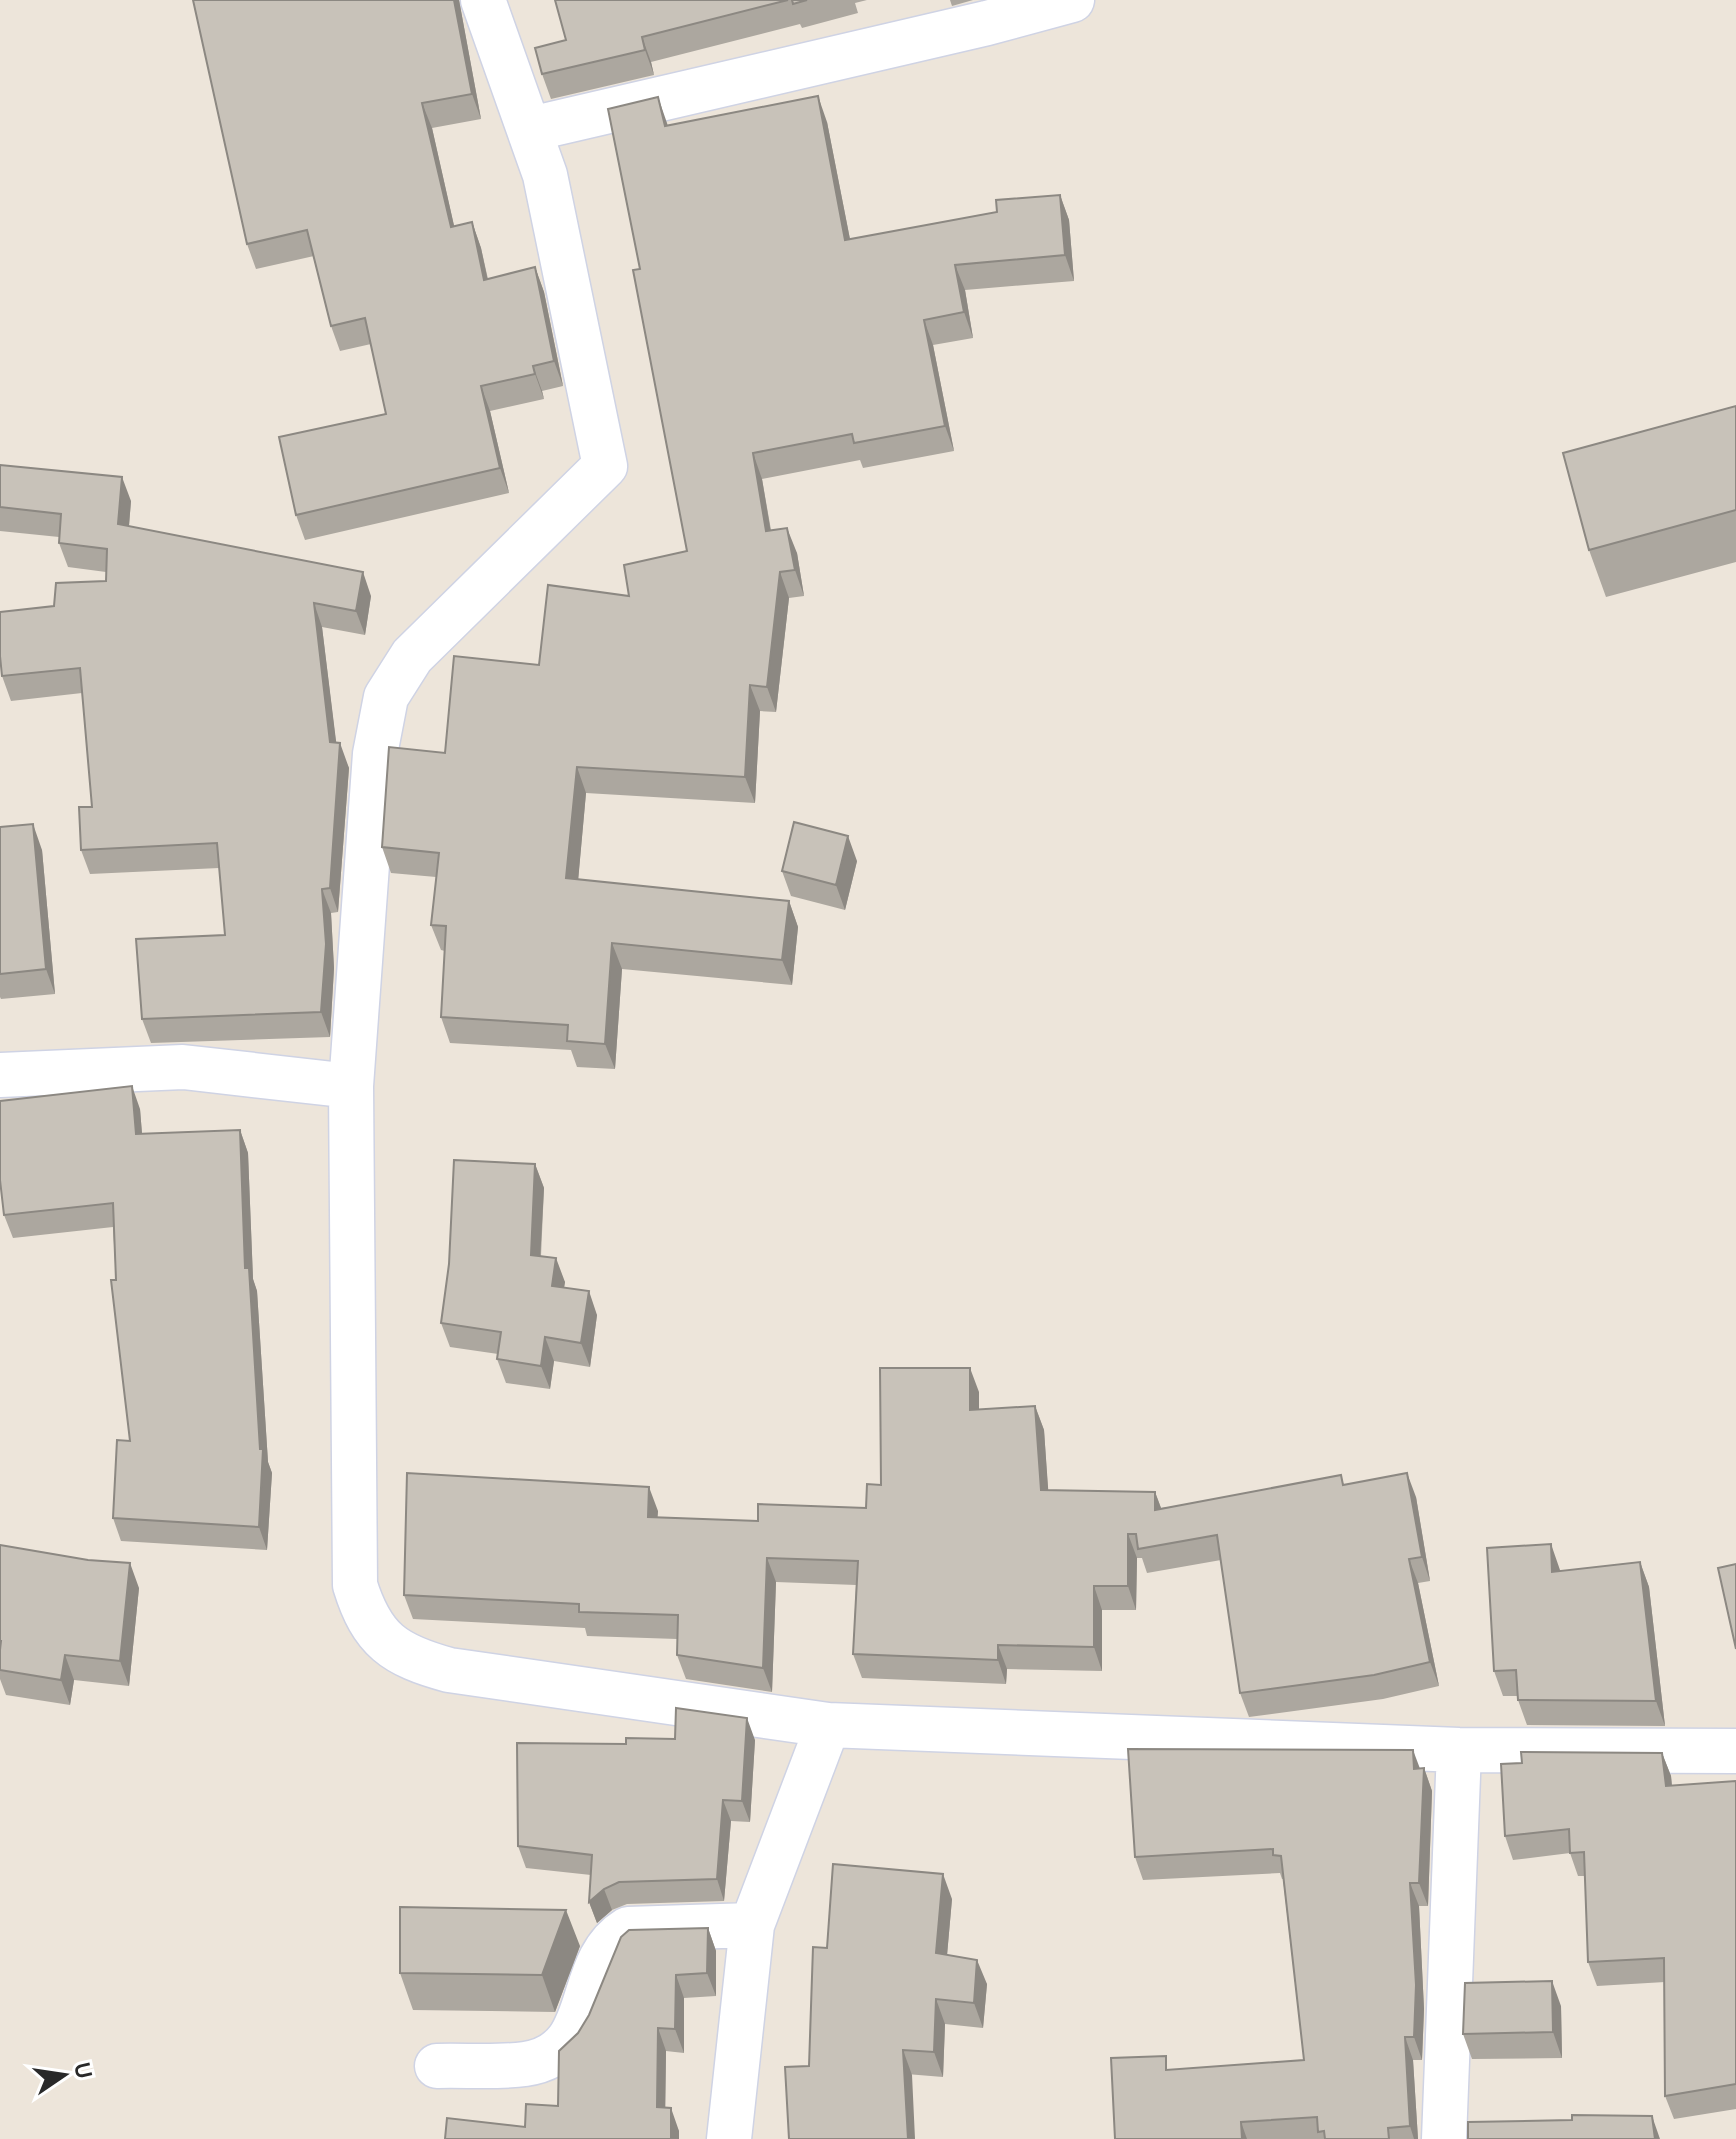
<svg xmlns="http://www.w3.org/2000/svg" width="1736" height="2139" font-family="Cabin,sans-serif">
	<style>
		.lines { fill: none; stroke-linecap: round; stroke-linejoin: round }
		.street-casing { stroke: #cfd3e4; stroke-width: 47 }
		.street { stroke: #fff; stroke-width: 44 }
		.wall { fill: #aca79f }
		.shaded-wall { fill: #8c8882 }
		.building { fill: #c8c2b9; stroke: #8c8882; stroke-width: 2 }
	</style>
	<rect width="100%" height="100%" fill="#ede5da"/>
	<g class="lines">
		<defs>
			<path id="street" d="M 531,129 L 987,23 L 1072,0
				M 0,1075 L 183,1067 L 351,1086 L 355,1585 C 372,1640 394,1655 449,1670 L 828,1725 L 1459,1750 L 1736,1751
				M 351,1086 L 375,754 L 386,697 L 412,656 L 605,466 L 545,175 L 483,0
				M 437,2066 C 465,2065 496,2068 525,2064 C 602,2053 571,1964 628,1929 L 752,1925
				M 729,2139 L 752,1925 L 828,1725
				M 1444,2139 L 1459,1750"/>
		</defs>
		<use href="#street" class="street-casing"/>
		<use href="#street" class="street"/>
	</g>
	<path class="wall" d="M 193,0 L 459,0 L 481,119 L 432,128 L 454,226 L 472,222 L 481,248 L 488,279 L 535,267 L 544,292 L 563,386 L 542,391 L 544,399 L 490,411 L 509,493 L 305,540 L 296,515 L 386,414 L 371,344 L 340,351 L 331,326 L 314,256 L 256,269 L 247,244 Z
		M 555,0 L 867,0 L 855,3 L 858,13 L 802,28 L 800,24 L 651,62 L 654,75 L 551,99 L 542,74 L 566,40 Z
		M 950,0 L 973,0 L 952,6 Z
		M 827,122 L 850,239 L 997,212 L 1060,195 L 1069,220 L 1074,281 L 965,290 L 973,338 L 933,345 L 954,451 L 863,468 L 860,460 L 762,479 L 771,530 L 797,553 L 804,596 L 789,598 L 776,712 L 760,711 L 755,803 L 586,793 L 578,880 L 789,901 L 798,927 L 792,985 L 622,969 L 615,1069 L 577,1067 L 571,1050 L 450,1043 L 441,1017 L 445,951 L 441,950 L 431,925 L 436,877 L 391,873 L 382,847 L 445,753 L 539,665 L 687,551 L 640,269 L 668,126 Z
		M 1736,406 L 1736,562 L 1606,597 L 1589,550 Z
		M 0,465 L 131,501 L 129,526 L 371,596 L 365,635 L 322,627 L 336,743 L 349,768 L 338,912 L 331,913 L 334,968 L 330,1037 L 151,1043 L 142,1019 L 225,935 L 219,868 L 90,874 L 81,850 L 92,807 L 82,693 L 11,701 L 2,676 L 54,606 L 106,581 L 106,572 L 68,567 L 59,543 L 59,537 L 0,531 Z
		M 0,827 L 42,850 L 55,994 L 1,999 L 0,997 Z
		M 857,861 L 845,910 L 791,896 L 782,871 Z
		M 140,1109 L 142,1134 L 240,1130 L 248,1153 L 253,1279 L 257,1291 L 268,1462 L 272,1473 L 267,1550 L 121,1541 L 113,1518 L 130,1441 L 116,1280 L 113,1227 L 13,1238 L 4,1215 Z
		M 535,1164 L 544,1188 L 541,1256 L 565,1282 L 564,1288 L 597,1315 L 590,1367 L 554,1361 L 550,1389 L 506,1383 L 497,1359 L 498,1354 L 450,1347 L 441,1323 Z
		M 979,1392 L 979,1410 L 1035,1406 L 1044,1430 L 1048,1491 L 1155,1492 L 1161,1508 L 1344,1485 L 1416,1497 L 1430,1581 L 1418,1583 L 1439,1686 L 1383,1699 L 1249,1717 L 1240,1693 L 1221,1560 L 1147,1573 L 1142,1558 L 1137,1558 L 1136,1610 L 1102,1610 L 1102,1671 L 1007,1669 L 1006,1684 L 862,1678 L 853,1654 L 856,1585 L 776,1582 L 772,1692 L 686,1679 L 677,1655 L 677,1639 L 587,1636 L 585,1628 L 413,1619 L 404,1595 L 658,1511 L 657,1517 L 758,1521 L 866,1508 L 881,1485 Z
		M 0,1545 L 139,1588 L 129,1686 L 74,1680 L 70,1705 L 6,1695 L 0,1679 Z
		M 1640,1562 L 1649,1587 L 1665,1726 L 1527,1725 L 1518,1700 L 1517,1696 L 1503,1696 L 1494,1671 L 1560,1571 Z
		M 755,1740 L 750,1822 L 731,1821 L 724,1901 L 627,1904 L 612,1910 L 597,1923 L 589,1902 L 591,1875 L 526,1868 L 518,1846 L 626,1744 Z
		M 1662,1753 L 1671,1776 L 1672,1786 L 1736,1781 L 1736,2109 L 1674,2119 L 1665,2096 L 1665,1982 L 1597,1986 L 1588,1962 L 1585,1876 L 1578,1876 L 1570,1853 L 1513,1860 L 1505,1836 Z
		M 1420,1768 L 1424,1768 L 1432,1791 L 1428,1906 L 1419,1906 L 1424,2009 L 1422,2060 L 1413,2060 L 1418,2139 L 1115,2139 L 1171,2070 L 1304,2060 L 1283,1879 L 1282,1879 L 1280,1873 L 1143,1880 L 1135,1857 Z
		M 952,1899 L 947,1955 L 987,1984 L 983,2028 L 945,2024 L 943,2077 L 809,2066 L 827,1948 Z
		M 708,1928 L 716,1951 L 716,1996 L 684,1998 L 684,2053 L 666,2051 L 665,2107 L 679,2131 L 525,2127 L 558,2106 L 578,2033 L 589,2015 Z
		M 580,1946 L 555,2012 L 413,2010 L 400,1973 Z
		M 1561,2006 L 1562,2058 L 1472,2059 L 1463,2034 Z"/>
	<path class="shaded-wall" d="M 454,0 L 459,0 L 481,119 L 472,94 Z
		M 642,37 L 651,62 L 654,75 L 645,50 Z
		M 818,96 L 827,122 L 855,265 L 845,240 Z
		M 658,97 L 667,123 L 675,152 L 665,126 Z
		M 422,103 L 432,128 L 460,252 L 451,227 Z
		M 1060,195 L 1069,220 L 1074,281 L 1065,255 Z
		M 472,222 L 481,248 L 493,305 L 484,280 Z
		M 955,265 L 965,290 L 973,338 L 964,312 Z
		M 535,267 L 544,292 L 563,386 L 554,361 Z
		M 924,320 L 933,345 L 954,451 L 945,426 Z
		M 533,366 L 542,391 L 544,399 L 535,374 Z
		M 481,386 L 490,411 L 509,493 L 500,468 Z
		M 753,453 L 762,479 L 775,557 L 766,531 Z
		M 122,477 L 131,501 L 127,549 L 118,524 Z
		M 787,528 L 797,553 L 804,596 L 795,570 Z
		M 363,572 L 371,596 L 365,635 L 356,611 Z
		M 780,572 L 789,598 L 776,712 L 767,687 Z
		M 314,603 L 322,627 L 339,765 L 340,743 L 349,768 L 338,912 L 330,888 L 330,742 Z
		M 750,685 L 760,711 L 755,803 L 745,777 Z
		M 577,767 L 586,793 L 576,904 L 566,878 Z
		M 33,824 L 42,850 L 55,994 L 46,969 Z
		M 848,836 L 857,861 L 845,910 L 836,885 Z
		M 322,889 L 331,913 L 334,968 L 330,1037 L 321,1012 Z
		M 789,901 L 798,927 L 792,985 L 782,960 Z
		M 612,943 L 622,969 L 615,1069 L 605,1044 Z
		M 132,1086 L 140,1109 L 144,1158 L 136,1134 Z
		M 240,1130 L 248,1153 L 253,1279 L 257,1291 L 268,1462 L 272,1473 L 267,1550 L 259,1527 L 260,1449 L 245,1268 Z
		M 535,1164 L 544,1188 L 539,1279 L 531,1255 Z
		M 556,1258 L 565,1282 L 560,1310 L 552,1286 Z
		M 589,1291 L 597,1315 L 590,1367 L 581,1343 Z
		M 545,1337 L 554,1361 L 550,1389 L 541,1366 Z
		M 970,1368 L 979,1392 L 979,1434 L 970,1410 Z
		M 1035,1406 L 1044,1430 L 1050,1515 L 1041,1490 Z
		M 1407,1473 L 1416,1497 L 1430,1581 L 1422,1557 Z
		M 649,1487 L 658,1511 L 656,1541 L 648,1517 Z
		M 1155,1492 L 1164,1516 L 1155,1510 Z
		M 1128,1534 L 1137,1558 L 1136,1610 L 1128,1586 Z
		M 1551,1544 L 1560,1570 L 1562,1597 L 1552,1572 Z
		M 767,1558 L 776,1582 L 772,1692 L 763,1668 Z
		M 1409,1559 L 1418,1583 L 1439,1686 L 1430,1662 Z
		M 1640,1562 L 1649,1587 L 1665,1726 L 1656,1701 Z
		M 130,1563 L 139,1588 L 129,1686 L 120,1661 Z
		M 1094,1586 L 1102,1610 L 1102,1671 L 1094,1647 Z
		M 998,1645 L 1007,1669 L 1006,1684 L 998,1660 Z
		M 65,1655 L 74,1680 L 70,1705 L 61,1680 Z
		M 747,1718 L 755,1740 L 750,1822 L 742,1801 Z
		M 1413,1750 L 1422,1774 L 1414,1769 Z
		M 1662,1753 L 1671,1776 L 1674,1810 L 1666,1786 Z
		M 1424,1768 L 1432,1791 L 1428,1906 L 1419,1883 Z
		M 723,1800 L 731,1821 L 724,1901 L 717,1879 Z
		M 943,1874 L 952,1899 L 945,1978 L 936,1953 Z
		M 1410,1883 L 1419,1906 L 1424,2009 L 1422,2060 L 1414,2037 Z
		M 604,1889 L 612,1910 L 597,1923 L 589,1902 Z
		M 566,1910 L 580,1946 L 555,2012 L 542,1975 Z
		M 708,1928 L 716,1951 L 716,1996 L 707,1973 Z
		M 977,1960 L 987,1984 L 983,2028 L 974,2003 Z
		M 676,1975 L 684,1998 L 684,2053 L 675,2029 Z
		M 1552,1981 L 1561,2006 L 1562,2058 L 1553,2032 Z
		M 936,1999 L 945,2024 L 943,2077 L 934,2052 Z
		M 658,2028 L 666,2051 L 665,2131 L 657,2107 Z
		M 1405,2037 L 1413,2060 L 1418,2139 L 1414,2139 L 1410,2126 Z
		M 903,2050 L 912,2075 L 915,2139 L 908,2139 Z
		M 671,2108 L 679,2131 L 679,2139 L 671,2139 Z
		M 1652,2116 L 1660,2139 L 1655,2139 Z
		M 1241,2122 L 1247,2139 L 1242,2139 Z"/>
	<path class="building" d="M 193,0 L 454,0 L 472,94 L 422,103 L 451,227 L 472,222 L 484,280 L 535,267 L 554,361 L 533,366 L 535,374 L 481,386 L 500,468 L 296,515 L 279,437 L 386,414 L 365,318 L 331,326 L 307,230 L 247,244 Z
		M 555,0 L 788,0 L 642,37 L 645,50 L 542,74 L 535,48 L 566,40 Z
		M 792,0 L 807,0 L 793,4 Z
		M 818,96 L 845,240 L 997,212 L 996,200 L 1060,195 L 1065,255 L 955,265 L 964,312 L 924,320 L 945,426 L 854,443 L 852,434 L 753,453 L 766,531 L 787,528 L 795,570 L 780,572 L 767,687 L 750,685 L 745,777 L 577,767 L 566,878 L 789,901 L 782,960 L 612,943 L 605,1044 L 567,1041 L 568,1025 L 441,1017 L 446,926 L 431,925 L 439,853 L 382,847 L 389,747 L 445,753 L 454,656 L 539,665 L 548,585 L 629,596 L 624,565 L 687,551 L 633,270 L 640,269 L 608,109 L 658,97 L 665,126 Z
		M 1736,406 L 1736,510 L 1589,550 L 1563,453 Z
		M 0,465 L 122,477 L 118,524 L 363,572 L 356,611 L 314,603 L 330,742 L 340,743 L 330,888 L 322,889 L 326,944 L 321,1012 L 142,1019 L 136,939 L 225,935 L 217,843 L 81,850 L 79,807 L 92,807 L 80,668 L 2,676 L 0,656 L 0,612 L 54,606 L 56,583 L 106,581 L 107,549 L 59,543 L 61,514 L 0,507 Z
		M 794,822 L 848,836 L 836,885 L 782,871 Z
		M 33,824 L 46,969 L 0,974 L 0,827 Z
		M 132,1086 L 136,1134 L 240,1130 L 245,1268 L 249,1268 L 260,1449 L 263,1449 L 259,1527 L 113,1518 L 117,1440 L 130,1441 L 111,1280 L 116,1280 L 113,1203 L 4,1215 L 0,1180 L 0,1101 Z
		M 454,1160 L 535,1164 L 531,1255 L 556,1258 L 552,1286 L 589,1291 L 581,1343 L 545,1337 L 541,1366 L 497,1359 L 501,1332 L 441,1323 L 449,1264 Z
		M 880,1368 L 970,1368 L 970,1410 L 1035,1406 L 1041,1490 L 1155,1492 L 1155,1510 L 1341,1475 L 1343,1485 L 1407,1473 L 1422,1557 L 1409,1559 L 1430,1662 L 1374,1675 L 1240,1693 L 1217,1535 L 1138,1549 L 1136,1534 L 1128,1534 L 1128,1586 L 1094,1586 L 1094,1647 L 998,1645 L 998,1660 L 853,1654 L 858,1561 L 767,1558 L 763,1668 L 677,1655 L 678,1615 L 579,1612 L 579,1604 L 404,1595 L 407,1473 L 649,1487 L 648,1517 L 758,1521 L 758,1504 L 866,1508 L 867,1484 L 881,1485 Z
		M 1551,1544 L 1552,1572 L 1640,1562 L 1656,1701 L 1518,1700 L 1516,1670 L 1494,1671 L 1487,1548 Z
		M 0,1545 L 88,1560 L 130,1563 L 120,1661 L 65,1655 L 61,1680 L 0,1670 L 0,1650 L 1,1641 L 0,1641 Z
		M 1736,1564 L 1736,1649 L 1718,1568 Z
		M 676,1708 L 747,1718 L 742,1801 L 723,1800 L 717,1879 L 619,1882 L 604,1889 L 589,1902 L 592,1855 L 518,1846 L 517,1743 L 626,1744 L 626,1738 L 675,1739 Z
		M 1128,1749 L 1413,1750 L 1414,1769 L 1424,1768 L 1419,1883 L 1410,1883 L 1416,1985 L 1414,2037 L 1405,2037 L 1410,2126 L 1388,2128 L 1389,2139 L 1325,2139 L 1324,2131 L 1318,2132 L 1317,2117 L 1241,2122 L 1242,2139 L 1115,2139 L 1111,2058 L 1166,2056 L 1166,2070 L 1304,2060 L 1281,1856 L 1273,1855 L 1273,1849 L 1135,1857 Z
		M 1521,1752 L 1662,1753 L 1666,1786 L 1736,1781 L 1736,2084 L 1665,2096 L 1664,1958 L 1588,1962 L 1584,1852 L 1570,1853 L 1569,1829 L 1505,1836 L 1501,1764 L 1522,1763 Z
		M 833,1864 L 943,1874 L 936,1953 L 977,1960 L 974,2003 L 936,1999 L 934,2052 L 903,2050 L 908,2139 L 789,2139 L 785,2067 L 809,2066 L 813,1947 L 827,1948 Z
		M 400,1907 L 566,1910 L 542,1975 L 400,1973 Z
		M 708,1928 L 707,1973 L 676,1975 L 675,2029 L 658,2028 L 657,2107 L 671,2108 L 671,2139 L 445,2139 L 447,2118 L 525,2127 L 526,2104 L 558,2106 L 559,2051 L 578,2033 L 589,2015 L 621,1937 L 629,1930 Z
		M 1552,1981 L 1553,2032 L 1463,2034 L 1465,1983 Z
		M 1572,2115 L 1652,2116 L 1655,2139 L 1468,2139 L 1468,2122 L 1572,2120 Z"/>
	<g transform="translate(64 2075) rotate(77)" stroke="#ffffff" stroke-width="6" paint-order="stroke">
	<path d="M0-6L14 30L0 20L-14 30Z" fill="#292929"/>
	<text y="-12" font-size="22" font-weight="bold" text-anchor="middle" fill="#292929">U</text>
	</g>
</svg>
